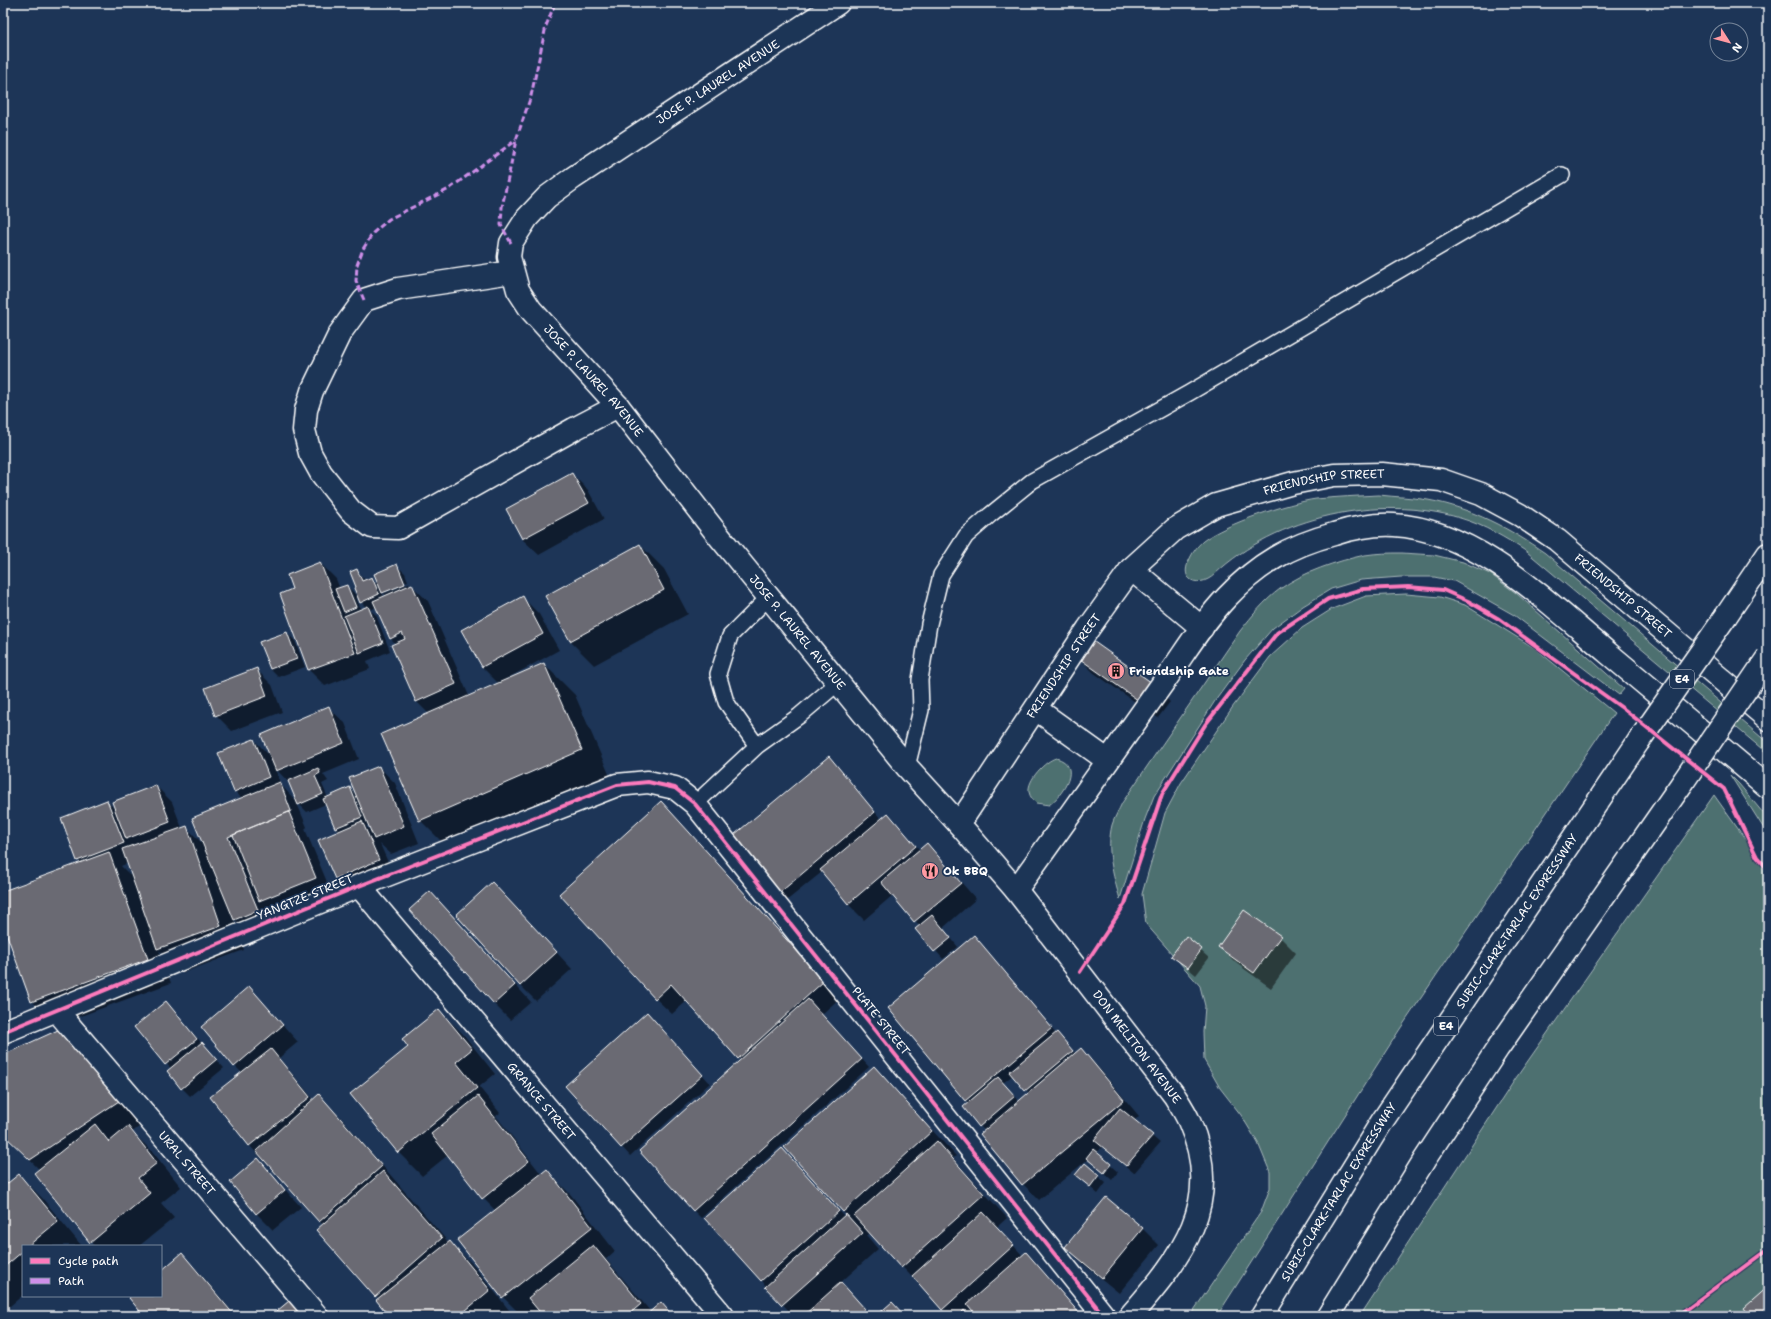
<svg xmlns="http://www.w3.org/2000/svg" width="1771" height="1319" font-family="'Shantell Sans',sans-serif">
	<style>
		.green { fill: #4e6f70; stroke: #a6b7b8 }
		.shadow { fill: #0007; fill-rule: evenodd }
		.building { fill: #6a6a73; stroke: #fff }
		.lines { fill: none; stroke-linecap: round; stroke-linejoin: round }
		.service-casing { stroke: #fff; stroke-width: 18 }
		.minor-casing { stroke: #fff; stroke-width: 25 }
		.tertiary-casing { stroke: #fff; stroke-width: 25 }
		.primary-casing { stroke: #fff; stroke-width: 25 }
		.motorway-casing { stroke: #fff; stroke-width: 25 }
		.service { stroke: #1d3557; stroke-width: 15 }
		.minor { stroke: #1d3557; stroke-width: 22 }
		.tertiary { stroke: #1d3557; stroke-width: 22 }
		.primary { stroke: #1d3557; stroke-width: 22 }
		.motorway { stroke: #1d3557; stroke-width: 22 }
		.motorway-bridge-casing { stroke: #fff; stroke-width: 25; stroke-linecap: butt }
		.motorway-bridge { stroke: #1d3557; stroke-width: 22 }
		.quiet { stroke: #ce8fe9; stroke-width: 3; stroke-dasharray: 6 3; stroke-linecap: butt }
		.cycleway-casing { stroke: #1d3557; stroke-width: 6 }
		.cycleway { stroke: #fd7abc; stroke-width: 4 }
		.labels { text-anchor: middle; stroke-width: 3.5; stroke-linejoin: round; paint-order: stroke }
		.shield { fill: #1d3557; stroke: #bbc2cd; stroke-width: 1 }
		.shield-label { font-size: 11px; font-weight: bold; fill: #fff }
		.street-label { font-size: 12px; fill: #fff; stroke: #1d3557 }
		.poi-label { font-size: 12px; font-weight: bold; fill: #fff; stroke: #1d3557; text-anchor: start }
	</style>
	<rect width="100%" height="100%" fill="#1d3557"/>
	<filter id="ink" filterUnits="userSpaceOnUse"><feTurbulence type="fractalNoise" baseFrequency=".025" numOctaves="2"/><feDisplacementMap in="SourceGraphic" scale="8" xChannelSelector="R" yChannelSelector="G"/><feConvolveMatrix kernelMatrix="1 2 1 2 8 2 1 2 1" color-interpolation-filters="sRGB"/></filter>
	<g filter="url(#ink)">
		<path class="green" d="M 1379,495 C 1395,497 1412,497 1428,500 C 1472,508 1510,529 1545,553 L 1768,743 L 1768,754 L 1527,552 C 1506,538 1484,525 1460,518 C 1380,494 1276,516 1215,574 C 1201,588 1180,582 1188,563 C 1191,555 1196,547 1203,541 C 1225,524 1288,503 1316,499 C 1337,497 1358,496 1379,495 Z
			M 1402,553 L 1434,555 L 1463,562 L 1490,574 L 1516,593 L 1624,689 L 1619,695 L 1514,615 L 1454,581 L 1434,577 L 1401,577 L 1361,580 L 1331,589 L 1303,606 L 1273,628 L 1245,660 L 1215,701 L 1154,796 L 1145,819 L 1120,899 C 1113,876 1106,849 1112,825 C 1114,818 1119,810 1122,803 L 1240,631 C 1252,616 1265,600 1280,589 C 1303,572 1337,561 1365,555 C 1377,553 1390,553 1402,553 Z
			M 1406,594 L 1440,597 L 1465,605 L 1536,649 L 1614,713 L 1400,1029 L 1217,1316 L 1190,1316 L 1261,1212 L 1270,1188 L 1270,1172 L 1258,1143 L 1241,1115 L 1220,1088 L 1204,1060 L 1203,1032 L 1205,1006 L 1200,986 L 1146,924 L 1142,894 L 1165,813 L 1181,783 L 1232,708 L 1270,657 L 1302,628 L 1332,609 L 1366,596 Z
			M 1056,758 C 1083,765 1063,795 1049,805 L 1036,803 C 1033,800 1030,797 1029,792 C 1027,780 1045,761 1056,758 Z
			M 1730,775 L 1739,784 L 1768,819 L 1768,835 Z
			M 1714,795 L 1768,871 L 1768,1316 L 1360,1316 L 1516,1078 Z"/>
		<path class="shadow" d="M 572,474 L 588,490 L 604,519 L 539,555 L 522,539 L 507,509 Z
			M 640,545 L 664,569 L 688,614 L 594,665 L 570,641 L 547,596 Z
			M 320,563 L 336,579 L 340,589 L 347,586 L 355,594 L 361,610 L 367,608 L 361,602 L 355,589 L 357,587 L 357,571 L 366,581 L 371,578 L 380,586 L 397,566 L 405,573 L 408,581 L 385,591 L 385,593 L 409,583 L 428,601 L 469,696 L 499,684 L 482,667 L 463,631 L 523,598 L 539,614 L 559,650 L 506,679 L 507,680 L 544,664 L 575,695 L 612,781 L 451,851 L 420,820 L 429,714 L 416,701 L 396,644 L 390,638 L 377,607 L 370,610 L 376,615 L 390,651 L 367,661 L 370,669 L 325,686 L 309,670 L 281,595 L 293,590 ZM 382,592 L 387,596 L 384,597 Z
			M 287,633 L 295,641 L 305,667 L 278,677 L 270,669 Z
			M 1078,657 L 1154,686 L 1170,702 L 1158,718 L 1094,673 Z
			M 256,669 L 272,685 L 282,712 L 232,731 L 216,715 Z
			M 328,707 L 345,723 L 359,759 L 323,774 L 328,781 L 322,784 L 328,798 L 350,788 L 357,796 L 379,767 L 395,783 L 419,843 L 391,854 L 380,844 L 394,876 L 352,894 L 335,878 L 339,832 L 336,828 L 326,804 L 307,812 L 296,801 L 307,827 L 305,829 L 332,894 L 276,917 L 265,905 L 273,926 L 251,936 L 234,919 L 244,950 L 182,973 L 159,950 L 171,983 L 56,1025 L 32,1001 L 3,921 L 3,892 L 81,863 L 78,860 L 107,801 L 117,811 L 156,786 L 172,802 L 182,828 L 186,827 L 204,845 L 242,799 L 235,791 L 254,740 L 271,757 ZM 275,768 L 291,785 L 298,803 L 282,786 ZM 369,825 L 373,833 L 366,826 ZM 128,863 L 133,878 L 121,866 Z
			M 828,757 L 882,820 L 888,815 L 920,850 L 927,844 L 976,899 L 943,928 L 958,947 L 943,959 L 917,929 L 920,926 L 893,895 L 864,920 L 848,904 L 822,872 L 785,902 L 777,895 Z
			M 677,819 L 840,998 L 822,1014 L 869,1067 L 701,1218 L 693,1210 L 741,1061 L 687,1001 L 672,1014 L 655,998 Z
			M 3,868 L 6,870 L 9,882 L 3,884 Z
			M 492,883 L 572,969 L 536,1001 L 520,985 Z
			M 430,892 L 531,1002 L 510,1020 L 494,1004 Z
			M 974,937 L 1056,1034 L 1076,1054 L 1081,1050 L 1097,1066 L 1139,1116 L 1134,1121 L 1160,1143 L 1134,1173 L 1102,1147 L 1096,1153 L 1118,1172 L 1112,1180 L 1088,1159 L 1039,1200 L 1023,1184 L 981,1134 L 985,1131 L 980,1126 L 966,1100 ZM 1013,1075 L 1029,1093 L 1019,1102 L 1003,1083 Z
			M 1280,937 L 1296,953 L 1271,988 L 1236,963 L 1220,947 Z
			M 1186,938 L 1209,958 L 1196,975 L 1172,955 Z
			M 249,987 L 298,1042 L 279,1058 L 314,1100 L 319,1096 L 343,1120 L 449,1243 L 450,1242 L 474,1266 L 513,1315 L 512,1316 L 390,1316 L 379,1299 L 318,1230 L 323,1225 L 250,1146 L 212,1098 L 242,1073 L 235,1066 Z
			M 166,1003 L 224,1068 L 190,1096 L 182,1088 L 171,1069 L 136,1027 Z
			M 439,1010 L 463,1034 L 495,1074 L 479,1087 L 500,1113 L 496,1116 L 542,1175 L 547,1171 L 571,1195 L 615,1251 L 606,1259 L 651,1312 L 661,1303 L 673,1316 L 544,1316 L 539,1311 L 532,1316 L 522,1316 L 503,1297 L 496,1211 L 483,1198 L 448,1155 L 422,1176 L 398,1152 L 410,1047 Z
			M 655,1021 L 710,1083 L 630,1156 L 567,1086 Z
			M 58,1031 L 82,1055 L 142,1125 L 132,1132 L 152,1151 L 181,1187 L 161,1203 L 174,1218 L 139,1246 L 94,1246 L 40,1170 L 3,1134 L 3,1056 Z
			M 874,1067 L 956,1156 L 953,1158 L 1007,1218 L 997,1227 L 1023,1256 L 1026,1253 L 1034,1261 L 1082,1316 L 978,1316 L 974,1311 L 969,1316 L 949,1316 L 870,1233 L 867,1236 L 878,1249 L 840,1283 L 871,1316 L 794,1316 L 766,1287 L 762,1280 L 782,1150 L 844,1216 L 846,1215 L 785,1147 Z
			M 258,1160 L 301,1207 L 273,1230 L 257,1214 L 231,1183 Z
			M 3,1175 L 10,1183 L 19,1175 L 43,1199 L 81,1245 L 23,1246 L 23,1295 L 3,1312 Z
			M 1098,1176 L 1106,1183 L 1098,1194 L 1084,1182 Z
			M 1106,1199 L 1143,1229 L 1159,1245 L 1119,1293 L 1082,1263 L 1066,1247 Z
			M 182,1255 L 198,1271 L 236,1316 L 145,1316 L 133,1296 L 161,1296 L 161,1272 Z
			M 1768,1288 L 1768,1316 L 1751,1316 Z"/>
		<path class="building" d="M 572,473 L 589,503 L 522,539 L 506,509 Z
			M 640,544 L 664,590 L 570,641 L 545,596 Z
			M 320,562 L 355,653 L 308,670 L 280,594 L 292,589 L 287,575 Z
			M 397,564 L 405,584 L 382,593 L 374,574 Z
			M 357,569 L 362,581 L 372,577 L 379,594 L 360,603 L 354,588 L 356,587 L 350,572 Z
			M 412,584 L 456,684 L 416,702 L 391,645 L 405,639 L 402,633 L 390,639 L 373,601 Z
			M 347,585 L 356,607 L 344,612 L 335,589 Z
			M 523,596 L 543,634 L 482,667 L 461,630 Z
			M 368,606 L 383,643 L 359,653 L 344,616 Z
			M 287,632 L 297,659 L 270,669 L 259,642 Z
			M 1090,639 L 1155,685 L 1142,703 L 1077,657 Z
			M 544,663 L 582,750 L 419,821 L 381,734 Z
			M 257,668 L 267,696 L 215,716 L 205,688 Z
			M 329,706 L 344,743 L 276,771 L 261,735 Z
			M 254,739 L 269,777 L 234,792 L 218,753 Z
			M 829,756 L 875,812 L 777,895 L 729,839 Z
			M 379,766 L 404,826 L 374,839 L 349,778 Z
			M 318,768 L 320,773 L 315,776 L 323,794 L 298,805 L 288,781 Z
			M 280,782 L 291,811 L 228,837 L 258,910 L 234,920 L 192,818 Z
			M 156,785 L 170,822 L 126,839 L 112,802 Z
			M 350,787 L 362,817 L 335,828 L 323,799 Z
			M 107,800 L 124,843 L 77,861 L 61,818 Z
			M 661,801 L 824,981 L 738,1059 L 671,984 L 655,999 L 559,894 Z
			M 289,812 L 316,878 L 259,901 L 233,835 Z
			M 888,813 L 916,846 L 848,904 L 820,870 Z
			M 362,821 L 379,860 L 335,879 L 318,840 Z
			M 187,826 L 221,926 L 157,949 L 122,849 Z
			M 927,843 L 961,883 L 914,922 L 881,882 Z
			M 109,852 L 148,959 L 31,1002 L 3,924 L 3,891 Z
			M 492,882 L 557,952 L 520,986 L 456,915 Z
			M 430,891 L 515,985 L 494,1004 L 409,910 Z
			M 1244,910 L 1281,936 L 1254,973 L 1218,947 Z
			M 932,915 L 951,938 L 934,952 L 915,929 Z
			M 974,935 L 1052,1028 L 965,1101 L 888,1008 Z
			M 1186,936 L 1202,949 L 1188,968 L 1171,956 Z
			M 249,986 L 283,1025 L 234,1067 L 201,1027 Z
			M 808,999 L 862,1059 L 693,1211 L 639,1151 Z
			M 166,1001 L 197,1039 L 165,1065 L 134,1027 Z
			M 439,1009 L 472,1049 L 456,1062 L 477,1088 L 398,1153 L 350,1094 L 408,1047 L 402,1039 Z
			M 647,1012 L 703,1075 L 621,1148 L 565,1086 Z
			M 58,1030 L 119,1101 L 30,1160 L 3,1134 L 3,1055 Z
			M 1057,1032 L 1073,1051 L 1025,1091 L 1009,1072 Z
			M 202,1042 L 217,1059 L 181,1089 L 167,1071 Z
			M 1081,1048 L 1124,1100 L 1022,1185 L 980,1134 Z
			M 271,1049 L 310,1097 L 249,1146 L 210,1097 Z
			M 874,1066 L 932,1131 L 843,1212 L 784,1147 Z
			M 998,1077 L 1015,1096 L 979,1127 L 963,1107 Z
			M 319,1094 L 382,1166 L 319,1222 L 256,1151 Z
			M 478,1096 L 529,1161 L 482,1199 L 431,1134 Z
			M 1120,1108 L 1153,1135 L 1126,1166 L 1094,1140 Z
			M 95,1124 L 109,1142 L 128,1126 L 157,1163 L 138,1178 L 150,1193 L 90,1243 L 34,1173 Z
			M 937,1141 L 984,1194 L 901,1268 L 854,1216 Z
			M 782,1148 L 839,1211 L 761,1281 L 704,1218 Z
			M 1093,1149 L 1111,1164 L 1104,1173 L 1086,1158 Z
			M 258,1158 L 285,1190 L 256,1214 L 230,1182 Z
			M 1085,1163 L 1099,1175 L 1090,1187 L 1075,1175 Z
			M 547,1169 L 592,1227 L 502,1298 L 457,1240 Z
			M 383,1171 L 442,1238 L 375,1297 L 316,1230 Z
			M 19,1174 L 58,1221 L 28,1246 L 23,1246 L 23,1251 L 3,1268 L 3,1187 Z
			M 1106,1197 L 1143,1228 L 1102,1278 L 1065,1247 Z
			M 983,1212 L 1014,1245 L 942,1310 L 912,1276 Z
			M 846,1214 L 863,1233 L 782,1305 L 765,1287 Z
			M 450,1241 L 490,1290 L 459,1316 L 389,1316 L 376,1300 Z
			M 593,1245 L 641,1304 L 627,1316 L 543,1316 L 528,1298 Z
			M 1026,1252 L 1080,1314 L 1077,1316 L 977,1316 L 967,1304 Z
			M 182,1253 L 235,1316 L 181,1316 L 178,1312 L 173,1316 L 144,1316 L 129,1298 L 131,1296 L 161,1296 L 161,1271 Z
			M 841,1282 L 865,1309 L 857,1316 L 803,1316 Z
			M 1768,1286 L 1768,1312 L 1763,1316 L 1749,1316 L 1743,1308 Z
			M 289,1301 L 302,1316 L 271,1316 Z
			M 661,1302 L 673,1316 L 645,1316 Z
			M 892,1302 L 905,1316 L 876,1316 Z
			M 964,1310 L 969,1316 L 958,1316 Z"/>
		<g class="lines">
			<defs>
				<path id="service" d="M 769,597 L 730,636 L 718,674 L 726,702 L 757,746 L 799,716 L 839,682
					M 907,767 L 921,710 L 920,680 L 929,624 L 941,575 L 966,536 L 990,515 L 1032,481 L 1189,393 L 1562,175
					M 695,804 L 757,746"/>
				<g id="minor">
					<path d="M 512,272 L 398,289 L 364,300 L 340,333 L 312,391 L 306,410 L 304,430 L 310,453 L 321,473 L 351,511 L 372,527 L 398,528 L 574,429 L 618,406"/>
					<path id="s1" d="M 359,886 L 723,1316"/>
					<path id="s2" d="M 57,1011 L 317,1316"/>
					<path d="M 3,1032 L 359,886 L 617,785 L 648,782 L 675,788 L 695,804 L 1104,1316"/>
				</g>
				<g id="tertiary">
					<path id="s3" d="M 838,3 L 573,178 L 547,197 L 527,218 L 511,243 L 509,257 L 518,290 L 531,310 L 618,406 L 714,530 L 907,767 L 959,824"/>
				</g>
				<g id="primary">
					<path d="M 1131,569 L 1202,628"/>
					<path d="M 1036,709 L 1107,760"/>
					<path d="M 1016,890 C 1066,821 1114,752 1163,683 C 1184,654 1202,623 1227,597 C 1258,564 1289,546 1334,534 C 1353,528 1374,524 1394,525 C 1477,530 1548,603 1608,653 C 1661,698 1715,742 1768,787"/>
					<path id="s4" d="M 1130,1316 C 1182,1256 1225,1203 1189,1121 C 1185,1112 1179,1103 1174,1095 L 1016,890 L 959,824 L 1088,629 L 1131,569 L 1175,529 L 1216,505 L 1293,483 L 1334,475 L 1382,474 L 1441,480 L 1481,494 L 1520,515 L 1557,540 L 1768,719"/>
				</g>
				<g id="motorway">
					<path d="M 1726,616 L 1768,554"/>
					<path id="s5" d="M 1262,1316 L 1381,1123 L 1638,742"/>
					<path d="M 1328,1316 L 1425,1159 L 1498,1048 L 1683,782"/>
				</g>
			</defs>
			<use href="#service" class="service-casing"/>
			<use href="#minor" class="minor-casing"/>
			<use href="#tertiary" class="tertiary-casing"/>
			<use href="#primary" class="primary-casing"/>
			<use href="#motorway" class="motorway-casing"/>
			<use href="#service" class="service"/>
			<use href="#minor" class="minor"/>
			<use href="#tertiary" class="tertiary"/>
			<use href="#primary" class="primary"/>
			<use href="#motorway" class="motorway"/>
			<defs>
				<path id="motorway-bridge" d="M 1638,742 L 1726,616
					M 1683,782 L 1768,657"/>
			</defs>
			<use href="#motorway-bridge" class="motorway-bridge-casing"/>
			<use href="#motorway-bridge" class="motorway-bridge"/>
			<path class="quiet" d="M 511,243 L 501,225 L 502,207 L 516,140 L 531,96 L 546,26 L 555,3
				M 364,300 L 356,281 L 357,265 L 363,249 L 373,233 L 389,219 L 449,189 L 516,140"/>
			<defs>
				<path id="cycleway" d="M 1080,972 L 1125,904 L 1162,794 L 1205,725 L 1277,633 L 1328,599 L 1363,589 L 1408,587 L 1443,590 L 1468,601 L 1499,619 L 1625,710 L 1724,789 L 1757,857 L 1768,869
					M 3,1032 L 359,886 L 617,785 L 648,782 L 675,788 L 695,804 L 1104,1316
					M 1678,1316 L 1768,1249"/>
			</defs>
			<use href="#cycleway" class="cycleway-casing"/>
			<use href="#cycleway" class="cycleway"/>
		</g>
	</g>
	<defs>
		<symbol id="building-disc" viewBox="-11 -11 22 22"><circle r="9.5" fill="#ff9aa2" stroke="#1d3557"/><path d="M-4-6H4V6H1V3H-1V6H-4ZM-2.5-4.3h1.7v1.8h-1.7ZM.8-4.3h1.7v1.8H.8ZM-2.5-1h1.7V.8h-1.7ZM.8-1h1.7V.8H.8Z" fill="#111"/></symbol>
		<symbol id="restaurant-disc" viewBox="-11 -11 22 22"><circle r="9.5" fill="#ff9aa2" stroke="#1d3557"/><path d="M-5-6h1v4h1v-4h1v4h1v-4h1v5L-1.5 .5V6h-2V.5L-5-1ZM5-6V6H3V1.5H1.5Q1.5-4 5-6Z" fill="#111"/></symbol>
	</defs>
	<g fill-rule="evenodd">
		<use href="#building-disc" x="1106" y="661" width="20" height="20"/>
		<use href="#restaurant-disc" x="920" y="861" width="20" height="20"/>
	</g>
	<g class="labels">
		<g class="shield">
			<rect x="1670" y="670" width="24" height="18" rx="3"/>
			<rect x="1434" y="1017" width="24" height="18" rx="3"/>
		</g>
		<g class="shield-label">
			<text x="1682" y="683">E4</text>
			<text x="1446" y="1030">E4</text>
		</g>
		<g class="street-label">
			<text transform="translate(718 82) rotate(-33)" y="4">JOSE P. LAUREL AVENUE</text>
			<text dy="4" stroke="none"><textPath href="#s3" startOffset="575">JOSE P. LAUREL AVENUE</textPath></text>
			<text dy="4" stroke="none"><textPath href="#s4" startOffset="1120">FRIENDSHIP STREET</textPath></text>
			<text dy="4" stroke="none"><textPath href="#s4" startOffset="1456">FRIENDSHIP STREET</textPath></text>
			<text dy="4" stroke="none"><textPath href="#s3" startOffset="899">JOSE P. LAUREL AVENUE</textPath></text>
			<text dy="4" stroke="none"><textPath href="#s4" startOffset="784">FRIENDSHIP STREET</textPath></text>
			<text transform="translate(305 897) rotate(-22)" y="4">YANGTZE STREET</text>
			<text dy="4" stroke="none"><textPath href="#s5" startOffset="470">SUBIC-CLARK-TARLAC EXPRESSWAY</textPath></text>
			<text transform="translate(881 1021) rotate(51)" y="4">PLATE STREET</text>
			<text transform="translate(1137 1047) rotate(53)" y="4">DON MELITON AVENUE</text>
			<text dy="4" stroke="none"><textPath href="#s1" startOffset="282">GRANCE STREET</textPath></text>
			<text dy="4" stroke="none"><textPath href="#s2" startOffset="200">URAL STREET</textPath></text>
			<text dy="4" stroke="none"><textPath href="#s5" startOffset="146">SUBIC-CLARK-TARLAC EXPRESSWAY</textPath></text>
		</g>
		<g class="poi-label">
			<text x="1129" y="675">Friendship Gate</text>
			<text x="943" y="875">Ok BBQ</text>
		</g>
	</g>
	<rect width="1771" height="1319" fill="none" stroke="#1d3557" stroke-width="16"/>
	<rect x="8" y="8" width="1755" height="1303" fill="none" stroke="#fff" stroke-width="1.5" filter="url(#ink)"/>
	<rect x="22" y="1245" width="140" height="52" fill="#1d3557" stroke="#77869a"/>
	<rect x="30" y="1258" width="20" height="6" fill="#fd7abc" stroke="#77869a"/>
	<text x="58" y="1265" font-size="12" fill="#ffffff">Cycle path</text>
	<rect x="30" y="1278" width="20" height="6" fill="#ce8fe9" stroke="#77869a"/>
	<text x="58" y="1285" font-size="12" fill="#ffffff">Path</text>
	<g transform="translate(1729 42) rotate(126)"><circle r="19" fill="#1d3557" stroke="#77869a"/>
	<path d="M0-3L7 15L0 10L-7 15Z" fill="#ff9aa2"/>
	<text y="-6" font-size="11" font-weight="bold" text-anchor="middle" fill="#ffffff">N</text>
	</g>
</svg>
